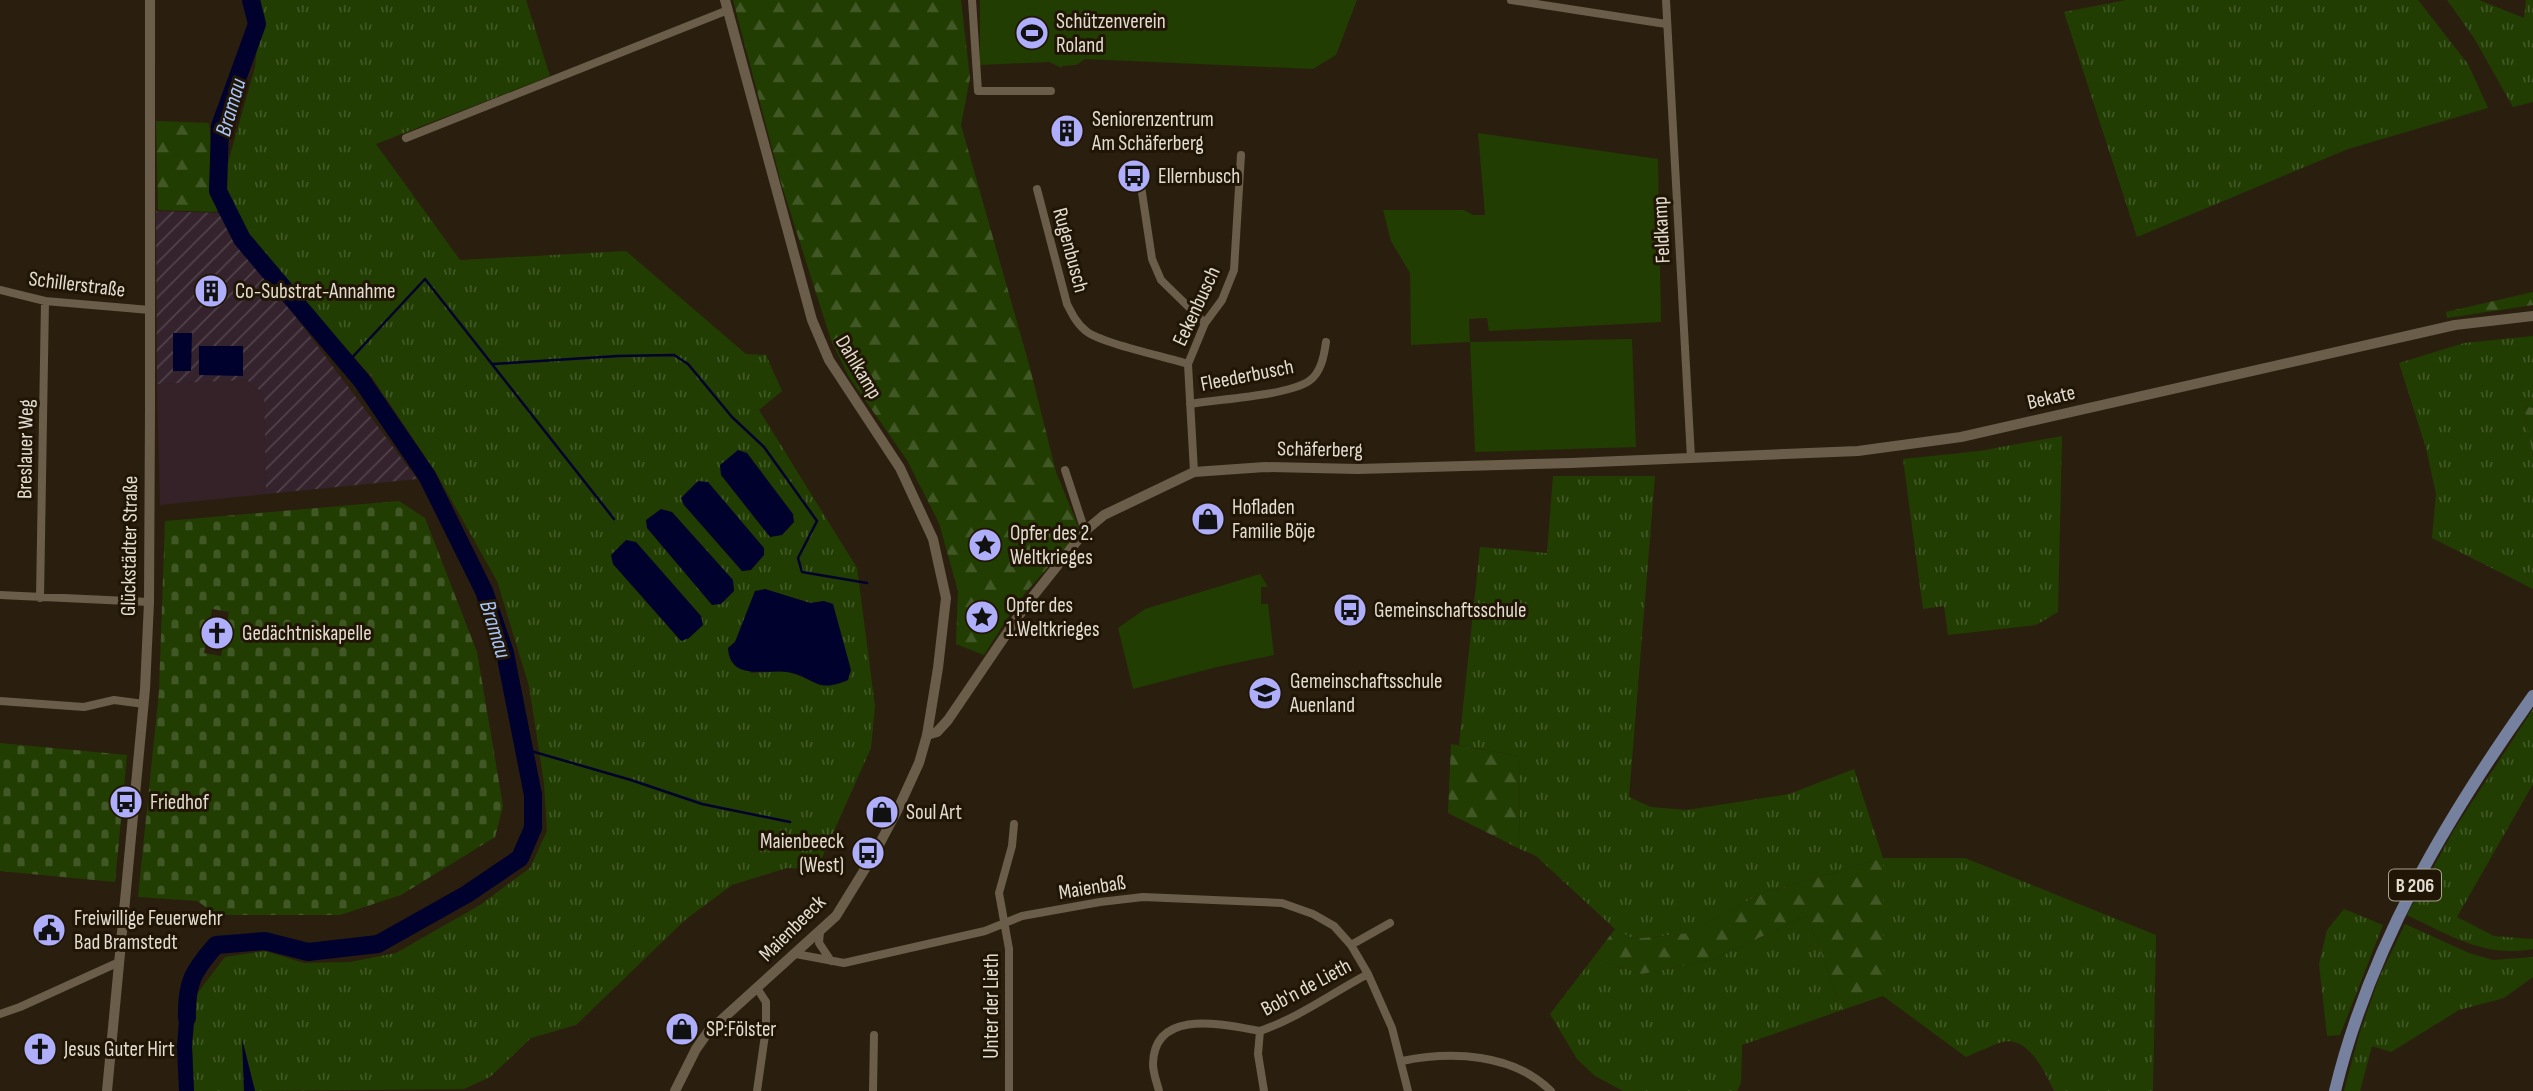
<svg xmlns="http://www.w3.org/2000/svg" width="2533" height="1091" font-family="'Sofia Sans Condensed',sans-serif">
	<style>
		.commercial { fill: #352229 }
		.industrial { fill: url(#industrial-furrows) }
		.grass { fill: url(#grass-tufts); fill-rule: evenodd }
		.forest { fill: url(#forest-firs) }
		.cemetery { fill: url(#cemetery-stones); fill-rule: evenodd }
		.garden { fill: #213d02 }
		.water { fill: #00022d }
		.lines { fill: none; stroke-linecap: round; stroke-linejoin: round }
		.stream { stroke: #00022d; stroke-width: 2.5 }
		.river { stroke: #00022d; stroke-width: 18 }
		.minor { stroke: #6a5d4a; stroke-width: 8 }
		.tertiary { stroke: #6a5d4a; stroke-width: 10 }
		.secondary { stroke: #6a5d4a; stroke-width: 10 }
		.primary { stroke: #75819f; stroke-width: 12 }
		.labels { text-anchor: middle; stroke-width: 6; stroke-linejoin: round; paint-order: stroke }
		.shield { fill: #211605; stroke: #a9a194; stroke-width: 2 }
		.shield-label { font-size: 19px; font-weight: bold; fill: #e3dcd1 }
		.poi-label { font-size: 21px; fill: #e3dcd1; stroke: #211605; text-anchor: start }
		.street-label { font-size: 21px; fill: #e3dcd1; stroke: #211605 }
		.water-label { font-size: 23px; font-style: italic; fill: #a6c5fd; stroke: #211605 }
	</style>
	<defs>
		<pattern id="industrial-furrows" width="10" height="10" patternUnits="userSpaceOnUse" patternTransform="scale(1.75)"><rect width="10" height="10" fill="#34232c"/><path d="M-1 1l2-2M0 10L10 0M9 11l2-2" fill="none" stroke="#51424a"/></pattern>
		<pattern id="grass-tufts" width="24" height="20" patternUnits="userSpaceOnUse" patternTransform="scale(1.75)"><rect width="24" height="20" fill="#213d02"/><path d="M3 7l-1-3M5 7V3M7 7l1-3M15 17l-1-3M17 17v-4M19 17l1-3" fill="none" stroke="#415826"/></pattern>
		<pattern id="forest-firs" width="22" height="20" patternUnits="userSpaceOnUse" patternTransform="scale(1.75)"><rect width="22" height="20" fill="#213d02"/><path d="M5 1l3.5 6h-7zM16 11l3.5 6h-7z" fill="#415826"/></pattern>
		<pattern id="cemetery-stones" width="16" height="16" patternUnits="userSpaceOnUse" patternTransform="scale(1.75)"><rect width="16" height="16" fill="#213d02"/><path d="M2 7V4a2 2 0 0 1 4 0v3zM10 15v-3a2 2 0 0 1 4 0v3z" fill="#415826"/></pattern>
	</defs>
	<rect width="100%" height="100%" fill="#2a1f0e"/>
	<path class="commercial" d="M 247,380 L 264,394 L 266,494 L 160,505 L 157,384 Z"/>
	<path class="industrial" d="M 156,211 L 218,213 L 417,479 L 266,494 L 264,394 L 247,380 L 157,384 Z"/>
	<path class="grass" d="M 253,0 L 526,0 L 550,76 L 376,144 L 460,260 L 626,251 L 746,354 L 766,355 L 782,391 L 759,410 L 857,568 L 875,706 L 871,748 L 817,869 L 787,868 L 732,885 L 685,920 L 576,1025 L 531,1038 L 490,1077 L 464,1089 L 255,1091 L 243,1043 L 244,1091 L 194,1091 L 192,1046 L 196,995 L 225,957 L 265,951 L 304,963 L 350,962 L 396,953 L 480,905 L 530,868 L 547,831 L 544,783 L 529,686 L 497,581 L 435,471 L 371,376 L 245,237 L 220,191 L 255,67 L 259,24 ZM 765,589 L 810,603 L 824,601 L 821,685 L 787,671 L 751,673 L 728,648 L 735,642 Z
		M 2126,0 L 2418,0 L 2468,64 L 2488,108 L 2348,149 L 2137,237 L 2064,12 Z
		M 2447,0 L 2479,0 L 2524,18 L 2526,0 L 2533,0 L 2533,102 L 2513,107 L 2474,38 Z
		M 2533,336 L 2533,408 L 2524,406 L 2533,456 L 2533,589 L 2432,538 L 2436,494 L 2426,448 L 2399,363 L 2464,343 Z
		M 2062,436 L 2058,612 L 2036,625 L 1948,635 L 1944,606 L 1923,609 L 1903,459 L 1979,451 Z
		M 1553,476 L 1655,476 L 1629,797 L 1651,807 L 1687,810 L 1789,794 L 1854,769 L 1883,858 L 1965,858 L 2156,935 L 2153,1091 L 2054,1091 C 2045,1072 2028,1035 2002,1042 C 1990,1046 1978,1052 1966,1057 L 1883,996 L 1883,858 L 1760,894 L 1689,933 L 1633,939 L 1615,929 L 1536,856 L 1520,849 L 1519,756 L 1459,745 L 1480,547 L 1547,553 Z
		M 2533,709 L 2533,784 L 2457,917 L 2494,936 L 2533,939 L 2533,949 C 2484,958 2449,935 2407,915 L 2455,828 Z
		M 2344,909 L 2383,925 L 2340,1035 L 2327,1036 L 2319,964 L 2327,930 Z
		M 1807,915 L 1842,1010 L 1742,1045 L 1741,1083 L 1737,1091 L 1623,1091 L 1595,1076 L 1577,1059 L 1550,1014 L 1593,958 L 1642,974 L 1712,960 Z
		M 2405,924 L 2469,953 L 2493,960 L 2533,957 L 2533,977 L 2504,998 L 2459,1010 L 2391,1052 L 2372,1046 L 2360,1091 L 2344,1091 L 2359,1035 L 2379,978 Z"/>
	<path class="forest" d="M 733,0 L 961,0 L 970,78 L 961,125 L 1030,368 L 1056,472 L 1080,531 L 1019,600 L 984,655 L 956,644 L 958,591 L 939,523 L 907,460 L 849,377 L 831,340 L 782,186 Z
		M 156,121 L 209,123 L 217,212 L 158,210 Z
		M 2533,292 L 2533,305 L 2447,318 L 2446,312 Z
		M 2524,406 L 2533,408 L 2533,456 Z
		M 1451,744 L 1519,756 L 1520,849 L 1448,813 Z
		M 1883,858 L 1883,996 L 1842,1010 L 1807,915 L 1712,960 L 1642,974 L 1593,958 L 1615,929 L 1633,939 L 1689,933 L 1760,894 Z"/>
	<path class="cemetery" d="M 399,501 L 425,518 L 477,652 L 503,806 L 495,837 L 401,895 L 340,915 L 218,915 L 197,901 L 138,897 L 159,691 L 165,521 ZM 212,609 L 229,612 L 221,656 L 204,653 Z
		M 0,743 L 127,755 L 115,882 L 0,871 Z"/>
	<path class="garden" d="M 980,0 L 1357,0 L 1336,55 L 1313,69 L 1085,59 L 1076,65 L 1062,66 L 1062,68 L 1049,62 L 980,65 Z
		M 1478,133 L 1658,159 L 1661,322 L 1489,331 L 1487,318 L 1469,319 L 1470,342 L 1632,339 L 1636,447 L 1475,452 L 1470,342 L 1411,345 L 1410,273 L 1391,241 L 1383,210 L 1464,210 L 1473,215 L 1485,215 Z
		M 1260,574 L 1268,587 L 1261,587 L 1261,604 L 1268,604 L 1274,655 L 1217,667 L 1133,689 L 1118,628 L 1145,609 Z"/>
	<path class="water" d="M 173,333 L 192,333 L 191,371 L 173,371 Z
		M 199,346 L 243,346 L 243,376 L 199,375 Z
		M 738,450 L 747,453 L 793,514 L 794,522 L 782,535 L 770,537 L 721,475 L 720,465 Z
		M 698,481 L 708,482 L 764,548 L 764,555 L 751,570 L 742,571 L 684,505 L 681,498 Z
		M 661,509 L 672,512 L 733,580 L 734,591 L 721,604 L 712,605 L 647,528 L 646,520 Z
		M 626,540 L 636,542 L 701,616 L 703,625 L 689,638 L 681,641 L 613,564 L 611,555 Z
		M 765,589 L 810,603 L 824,601 L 833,604 L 851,670 L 848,680 C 814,695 814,675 786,672 C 764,669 730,681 728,648 L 735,642 L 755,591 Z
		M 181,992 L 196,995 L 192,1046 L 194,1091 L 179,1091 L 177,1047 Z
		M 242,1039 L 255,1091 L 244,1091 Z"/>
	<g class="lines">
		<path class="stream" d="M 347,363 L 425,279 L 614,519
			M 493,364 L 618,356 L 674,355 L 688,364 L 732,417 L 764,447 L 817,521 L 798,558 L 802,572 L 867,583
			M 524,749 L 631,780 L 702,804 L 790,822"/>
		<path class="river" d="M 187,1018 C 186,983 193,971 216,945 L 265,941 L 308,952 L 378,944 L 467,894 L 520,858 L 533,828 L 533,795 L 505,653 L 484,591 L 427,476 L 362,381 L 242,239 L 218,191 L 220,126 L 257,24 L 251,0"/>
		<path class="minor" d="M 972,0 L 978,91 L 1051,91
			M 1511,0 L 1666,24
			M 1666,0 L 1691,458
			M 406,138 L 728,10
			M 1138,166 L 1152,259 L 1161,280 L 1205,323
			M 1037,189 L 1067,304 C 1072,314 1077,324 1086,331 C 1100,343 1167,357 1188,364
			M 0,290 L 45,301 L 150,310
			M 1190,404 C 1219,399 1286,396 1309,381 C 1321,373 1324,356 1326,342
			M 1065,470 L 1085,531
			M 1194,472 L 1188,364 L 1205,323 L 1222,300 L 1234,270 L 1241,155
			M 0,595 L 149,602
			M 40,598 L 45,301
			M 0,701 L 84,707 L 114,700 L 144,704
			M 820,932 L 819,943 L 831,961
			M 1351,945 L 1390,923
			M 796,954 L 844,963 L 985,931 L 1022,916 L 1100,902 L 1143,897 L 1282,903 L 1313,914 L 1334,926 L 1351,945 L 1368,974 L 1392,1028 L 1408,1091
			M 0,1014 L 20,1007 L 117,963
			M 1260,1031 C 1298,1018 1332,993 1368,974
			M 1402,1061 C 1451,1051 1513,1053 1551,1091
			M 757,1091 L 766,1028 L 766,1002 L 757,988
			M 873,1091 L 874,1035
			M 1009,1091 L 1009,949 L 999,893 L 1012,846 L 1014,824
			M 1159,1091 C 1157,1083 1153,1073 1153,1064 C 1154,1007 1225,1025 1260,1031 L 1258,1054 L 1264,1091"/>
		<path class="tertiary" d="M 107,1091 L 145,689 L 149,602 L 150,408 L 150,0
			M 675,1091 L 696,1049 L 708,1032 L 836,916 L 873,856 L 897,811 L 919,763 L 927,735 L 938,668 L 946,598 L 933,539 L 900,468 L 829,360 L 812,320 L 725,0"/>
		<path class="secondary" d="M 927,735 L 937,732 L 948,720 L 1026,605 L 1085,531 L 1104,515 L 1194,472 L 1265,467 L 1358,469 L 1571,463 L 1858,451 L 1961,437 L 2455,325 L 2533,316"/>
		<path class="primary" d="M 2335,1091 C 2370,946 2447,817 2533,696"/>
	</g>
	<defs>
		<symbol id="stadium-disc" viewBox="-11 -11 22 22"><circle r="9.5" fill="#aeaefb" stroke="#211605"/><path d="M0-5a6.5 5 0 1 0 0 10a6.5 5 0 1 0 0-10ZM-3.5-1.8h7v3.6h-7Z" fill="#111"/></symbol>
		<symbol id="building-disc" viewBox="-11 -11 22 22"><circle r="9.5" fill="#aeaefb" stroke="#211605"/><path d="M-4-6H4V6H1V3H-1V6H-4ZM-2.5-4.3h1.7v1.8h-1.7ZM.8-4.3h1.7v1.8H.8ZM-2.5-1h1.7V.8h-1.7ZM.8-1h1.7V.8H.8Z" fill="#111"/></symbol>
		<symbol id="bus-disc" viewBox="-11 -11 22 22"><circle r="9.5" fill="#aeaefb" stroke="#211605"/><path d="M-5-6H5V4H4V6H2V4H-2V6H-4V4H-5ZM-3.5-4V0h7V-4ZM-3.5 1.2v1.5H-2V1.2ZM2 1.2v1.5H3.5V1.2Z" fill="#111"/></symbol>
		<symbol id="shop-disc" viewBox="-11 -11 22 22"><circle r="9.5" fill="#aeaefb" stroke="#211605"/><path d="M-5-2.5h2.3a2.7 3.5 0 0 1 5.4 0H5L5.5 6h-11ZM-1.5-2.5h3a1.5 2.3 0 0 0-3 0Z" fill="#111"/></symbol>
		<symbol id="sight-disc" viewBox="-11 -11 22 22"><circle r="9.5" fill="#aeaefb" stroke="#211605"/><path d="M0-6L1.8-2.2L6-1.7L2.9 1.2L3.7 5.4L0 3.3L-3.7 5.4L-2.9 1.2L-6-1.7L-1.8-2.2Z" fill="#111"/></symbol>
		<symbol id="church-disc" viewBox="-11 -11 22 22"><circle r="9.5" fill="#aeaefb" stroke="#211605"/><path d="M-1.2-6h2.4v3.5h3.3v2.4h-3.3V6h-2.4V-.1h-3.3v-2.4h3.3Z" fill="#111"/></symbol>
		<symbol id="school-disc" viewBox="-11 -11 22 22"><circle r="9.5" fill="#aeaefb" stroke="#211605"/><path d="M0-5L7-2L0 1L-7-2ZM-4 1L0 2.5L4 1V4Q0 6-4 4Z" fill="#111"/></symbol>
		<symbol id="civic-disc" viewBox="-11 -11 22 22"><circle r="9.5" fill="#aeaefb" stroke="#211605"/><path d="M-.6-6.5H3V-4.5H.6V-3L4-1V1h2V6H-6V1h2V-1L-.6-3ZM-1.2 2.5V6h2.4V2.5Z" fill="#111"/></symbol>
	</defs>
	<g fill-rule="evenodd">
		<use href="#stadium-disc" x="1013" y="14" width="38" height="38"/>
		<use href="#building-disc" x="1048" y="112" width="38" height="38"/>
		<use href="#bus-disc" x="1115" y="157" width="38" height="38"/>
		<use href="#building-disc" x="192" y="272" width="38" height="38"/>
		<use href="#shop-disc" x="1189" y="500" width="38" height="38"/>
		<use href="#sight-disc" x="966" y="526" width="38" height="38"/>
		<use href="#bus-disc" x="1331" y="591" width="38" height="38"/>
		<use href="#sight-disc" x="963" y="598" width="38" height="38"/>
		<use href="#church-disc" x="198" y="614" width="38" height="38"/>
		<use href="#school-disc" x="1246" y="674" width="38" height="38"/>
		<use href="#bus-disc" x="107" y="783" width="38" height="38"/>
		<use href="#shop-disc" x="863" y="793" width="38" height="38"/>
		<use href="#bus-disc" x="849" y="834" width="38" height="38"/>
		<use href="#civic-disc" x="30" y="911" width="38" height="38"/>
		<use href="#shop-disc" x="663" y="1010" width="38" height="38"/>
		<use href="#church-disc" x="21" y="1030" width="38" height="38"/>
	</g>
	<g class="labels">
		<rect class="shield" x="2389" y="869.5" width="52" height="31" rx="5"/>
		<g class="shield-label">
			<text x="2415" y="892">B 206</text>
		</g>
		<g class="poi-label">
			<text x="1056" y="28">Schützenverein<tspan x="1056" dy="24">Roland</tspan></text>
			<text x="1092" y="126">Seniorenzentrum<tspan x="1092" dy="24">Am Schäferberg</tspan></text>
			<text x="1158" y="183">Ellernbusch</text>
			<text x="235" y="298">Co-Substrat-Annahme</text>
			<text x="1232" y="514">Hofladen<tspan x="1232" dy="24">Familie Böje</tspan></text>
			<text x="1010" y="540">Opfer des 2.<tspan x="1010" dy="24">Weltkrieges</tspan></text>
			<text x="1006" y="612">Opfer des<tspan x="1006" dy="24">1.Weltkrieges</tspan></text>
			<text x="1374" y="617">Gemeinschaftsschule</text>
			<text x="242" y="640">Gedächtniskapelle</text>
			<text x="1290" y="688">Gemeinschaftsschule<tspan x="1290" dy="24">Auenland</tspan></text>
			<text x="150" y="809">Friedhof</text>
			<text x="906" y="819">Soul Art</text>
			<text x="844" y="848" text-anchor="end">Maienbeeck<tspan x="844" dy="24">(West)</tspan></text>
			<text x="74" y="925">Freiwillige Feuerwehr<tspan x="74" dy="24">Bad Bramstedt</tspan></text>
			<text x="706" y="1036">SP:Fölster</text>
			<text x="64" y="1056">Jesus Guter Hirt</text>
		</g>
		<g class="street-label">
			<text transform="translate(1661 230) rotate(-93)" y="7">Feldkamp</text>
			<text transform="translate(1071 250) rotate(75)" y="7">Rugenbusch</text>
			<text transform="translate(77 284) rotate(7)" y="7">Schillerstraße</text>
			<text transform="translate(1196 306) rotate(-65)" y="7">Eekenbusch</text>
			<text transform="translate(859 367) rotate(59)" y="7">Dahlkamp</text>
			<text transform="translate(1247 375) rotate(-11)" y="7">Fleederbusch</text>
			<text transform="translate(2051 397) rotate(-13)" y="7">Bekate</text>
			<text transform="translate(25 449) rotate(-89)" y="7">Breslauer Weg</text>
			<text transform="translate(1320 449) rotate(1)" y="7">Schäferberg</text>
			<text transform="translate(129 546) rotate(-89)" y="7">Glückstädter Straße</text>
			<text transform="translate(1092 887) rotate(-9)" y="7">Maienbaß</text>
			<text transform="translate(792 928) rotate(-45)" y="7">Maienbeeck</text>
			<text transform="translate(1306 987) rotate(-28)" y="7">Bob'n de Lieth</text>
			<text transform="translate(991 1006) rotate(-90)" y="7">Unter der Lieth</text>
		</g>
		<g class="water-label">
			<text transform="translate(230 107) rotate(-74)" y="8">Bramau</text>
			<text transform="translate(496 629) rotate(73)" y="8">Bramau</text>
		</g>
	</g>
</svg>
